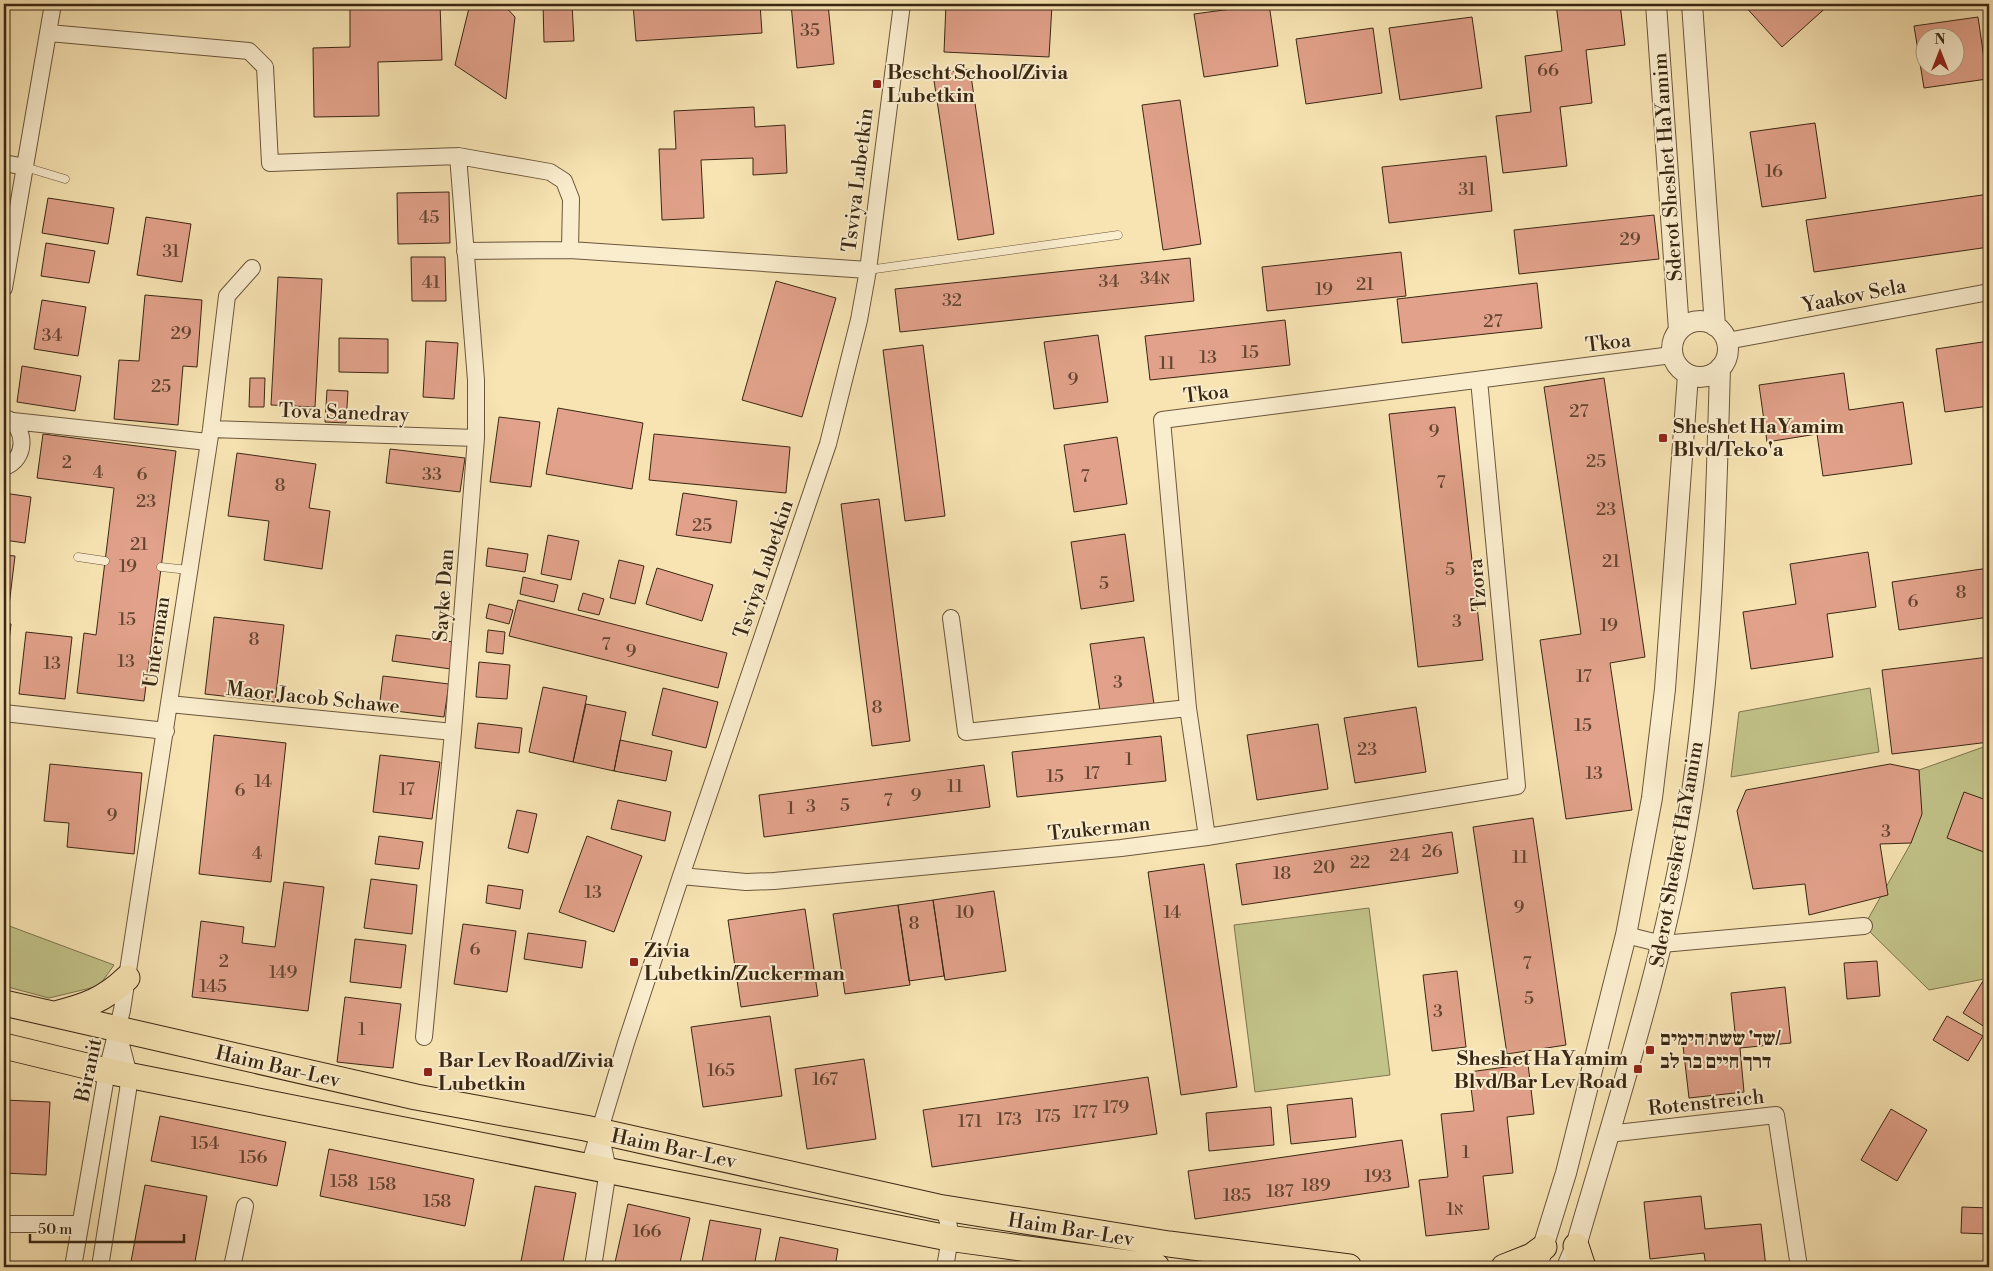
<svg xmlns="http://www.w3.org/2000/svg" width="1993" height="1271" font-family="'Libre Bodoni','Frank Ruhl Libre',serif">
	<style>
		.green { fill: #c2c389; stroke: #7e754e }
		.building { fill: #e1a18a; stroke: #3a2713; fill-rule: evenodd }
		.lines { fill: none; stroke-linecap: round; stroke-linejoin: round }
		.service-casing { stroke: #6a563b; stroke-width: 9 }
		.minor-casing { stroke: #6a563b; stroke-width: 18 }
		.tertiary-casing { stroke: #6a563b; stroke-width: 22 }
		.primary-casing { stroke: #3a2713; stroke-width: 27 }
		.service { stroke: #faedce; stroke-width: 8 }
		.minor { stroke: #faedce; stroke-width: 16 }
		.tertiary { stroke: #faedce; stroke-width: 20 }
		.primary { stroke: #f8e4b3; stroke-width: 25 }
		.poi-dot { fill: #8f2418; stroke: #faedce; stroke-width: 2 }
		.labels { text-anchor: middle; stroke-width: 4; stroke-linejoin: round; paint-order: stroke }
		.number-label { font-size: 18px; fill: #644631 }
		.poi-label { font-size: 20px; font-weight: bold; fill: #3a2713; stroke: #faedce; text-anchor: start }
		.street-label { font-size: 20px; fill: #3a2713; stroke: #faedce }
	</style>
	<rect width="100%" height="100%" fill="#f8e4b3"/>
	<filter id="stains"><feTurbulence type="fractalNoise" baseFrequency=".004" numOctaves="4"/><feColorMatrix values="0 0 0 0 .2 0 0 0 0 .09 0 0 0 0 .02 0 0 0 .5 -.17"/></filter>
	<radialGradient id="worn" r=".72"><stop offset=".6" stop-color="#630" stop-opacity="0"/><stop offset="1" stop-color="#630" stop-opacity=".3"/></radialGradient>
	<path class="green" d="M 1870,688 L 1879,752 L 1731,777 L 1739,712 Z
		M 1989,745 L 1989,978 L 1929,990 L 1864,926 L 1911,843 L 1919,770 Z
		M 1369,908 L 1390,1075 L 1255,1092 L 1234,925 Z
		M 4,924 L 114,965 L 99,986 L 49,998 L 4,986 Z"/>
	<path class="building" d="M 4,4 L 9,4 L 7,37 L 4,37 Z
		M 350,4 L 440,4 L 442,60 L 378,62 L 379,116 L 314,117 L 313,48 L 350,47 Z
		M 470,4 L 503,4 L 515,17 L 506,99 L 455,65 Z
		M 543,4 L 572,4 L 574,41 L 544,42 Z
		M 633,4 L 760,4 L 762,33 L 636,41 Z
		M 791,4 L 828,4 L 834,64 L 797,68 Z
		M 946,4 L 1052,5 L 1049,57 L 944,52 Z
		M 1269,4 L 1278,66 L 1204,77 L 1194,14 Z
		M 1556,4 L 1620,4 L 1625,45 L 1586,50 L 1592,103 L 1560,107 L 1567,166 L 1503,173 L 1496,116 L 1531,112 L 1525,56 L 1562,51 Z
		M 1743,4 L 1830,4 L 1782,47 Z
		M 1472,17 L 1482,88 L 1400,100 L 1389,28 Z
		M 1978,17 L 1987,79 L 1924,88 L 1914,26 ZM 1926,38 L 1956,38 L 1956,68 L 1926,68 Z
		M 1373,28 L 1382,93 L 1306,104 L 1296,39 Z
		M 970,69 L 994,234 L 958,240 L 933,74 Z
		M 1180,100 L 1201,244 L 1163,250 L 1142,105 Z
		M 754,107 L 755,127 L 785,125 L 787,173 L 753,175 L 753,158 L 701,160 L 704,218 L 662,220 L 659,149 L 676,149 L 674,111 Z
		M 1815,123 L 1826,198 L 1762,207 L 1750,132 Z
		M 1486,156 L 1492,211 L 1389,223 L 1382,167 Z
		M 449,192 L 450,243 L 398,244 L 397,193 Z
		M 1989,194 L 1989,247 L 1814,272 L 1806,220 Z
		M 48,198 L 114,208 L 108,244 L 42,233 Z
		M 1654,215 L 1659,259 L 1519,274 L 1514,230 Z
		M 146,217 L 191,224 L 182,282 L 137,275 Z
		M 46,243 L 95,251 L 89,283 L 41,276 Z
		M 1401,252 L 1406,296 L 1267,311 L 1262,267 Z
		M 411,257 L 445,257 L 446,301 L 412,301 Z
		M 1190,258 L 1194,301 L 900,332 L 895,289 Z
		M 278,277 L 322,279 L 315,407 L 271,405 Z
		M 776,281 L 836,298 L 802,417 L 742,400 Z
		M 1537,283 L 1542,328 L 1402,343 L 1397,299 Z
		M 145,295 L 202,300 L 197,367 L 183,366 L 178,425 L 114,419 L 119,360 L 139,361 Z
		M 42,300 L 86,307 L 78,356 L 34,349 Z
		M 1285,320 L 1290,365 L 1150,380 L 1145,336 Z
		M 1098,335 L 1108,402 L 1054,409 L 1044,342 Z
		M 339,338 L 388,339 L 388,373 L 339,372 Z
		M 426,341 L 458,343 L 454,399 L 423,397 Z
		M 1989,341 L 1989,406 L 1945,412 L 1936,349 Z
		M 923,345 L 945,516 L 905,521 L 883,350 Z
		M 22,366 L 81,376 L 75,411 L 17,402 Z
		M 1844,373 L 1849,410 L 1903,402 L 1912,464 L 1823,476 L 1817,434 L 1767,442 L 1759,385 Z
		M 250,378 L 265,378 L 264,407 L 249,407 Z
		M 1604,378 L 1645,657 L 1610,663 L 1632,810 L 1566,819 L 1540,640 L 1581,634 L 1544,387 Z
		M 327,390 L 348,391 L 346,423 L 325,422 Z
		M 1455,407 L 1483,660 L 1418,667 L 1389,414 Z
		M 558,408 L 643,423 L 632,489 L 546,474 Z
		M 499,417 L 540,422 L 531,487 L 490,482 Z
		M 43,434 L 176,451 L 144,701 L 77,693 L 84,633 L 96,635 L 114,488 L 37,478 Z
		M 654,434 L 790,447 L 786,493 L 649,480 Z
		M 1117,437 L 1127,504 L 1074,512 L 1064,445 Z
		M 390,449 L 465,458 L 460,492 L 386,483 Z
		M 237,453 L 316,464 L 309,508 L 330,511 L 322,569 L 264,560 L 269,521 L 228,516 Z
		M 4,493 L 31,497 L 25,543 L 4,540 Z
		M 683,493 L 737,501 L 731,543 L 676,535 Z
		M 879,499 L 910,741 L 872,746 L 841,504 Z
		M 1125,534 L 1134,601 L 1081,609 L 1071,542 Z
		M 548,535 L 579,541 L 571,580 L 541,574 Z
		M 488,548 L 528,554 L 525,572 L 486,566 Z
		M 1868,552 L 1876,607 L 1827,614 L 1833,657 L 1751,669 L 1743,612 L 1796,604 L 1790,564 Z
		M 4,555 L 15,556 L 8,614 L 4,613 Z
		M 619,560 L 644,566 L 635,604 L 610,598 Z
		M 657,568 L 713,585 L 702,621 L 646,604 Z
		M 1989,568 L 1989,617 L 1899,630 L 1892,582 Z
		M 523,577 L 558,585 L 554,602 L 520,594 Z
		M 583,593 L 604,599 L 599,615 L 578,610 Z
		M 518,600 L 727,653 L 718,688 L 509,636 Z
		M 489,604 L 513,610 L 509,624 L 486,618 Z
		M 214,617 L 284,625 L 275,702 L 205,694 Z
		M 4,623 L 11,624 L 4,685 Z
		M 488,630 L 505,632 L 503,654 L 486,652 Z
		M 26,632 L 72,637 L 65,699 L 19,694 Z
		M 396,635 L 454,642 L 451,669 L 392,661 Z
		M 1144,637 L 1154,704 L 1100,711 L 1090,644 Z
		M 1989,657 L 1989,742 L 1892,754 L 1882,670 Z
		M 479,662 L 510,665 L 507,699 L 476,697 Z
		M 383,676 L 449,684 L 444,717 L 379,709 Z
		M 543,687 L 587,696 L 573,762 L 529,752 Z
		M 663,688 L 718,702 L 706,748 L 652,735 Z
		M 586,704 L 626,712 L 614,771 L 573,762 Z
		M 1416,707 L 1426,772 L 1355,783 L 1344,718 Z
		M 478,723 L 522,728 L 519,753 L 475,748 Z
		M 1318,724 L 1328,789 L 1257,800 L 1247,735 Z
		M 214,735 L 286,743 L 271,882 L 199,874 Z
		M 1161,736 L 1166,781 L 1017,797 L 1012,752 Z
		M 620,740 L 672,751 L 666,781 L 614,771 Z
		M 380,755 L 440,762 L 432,819 L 373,812 Z
		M 50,764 L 142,773 L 134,854 L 67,847 L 69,823 L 44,821 Z
		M 1890,764 L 1919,770 L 1922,814 L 1911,843 L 1880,844 L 1888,895 L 1809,915 L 1805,884 L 1753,889 L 1737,811 L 1746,790 Z
		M 984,765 L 990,807 L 764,837 L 759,795 Z
		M 1964,792 L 1989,801 L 1989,854 L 1947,838 Z
		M 618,800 L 671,812 L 665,841 L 611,829 Z
		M 517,810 L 537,814 L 528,853 L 508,848 Z
		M 1533,818 L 1566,1045 L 1507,1054 L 1473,827 Z
		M 1452,832 L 1458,873 L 1242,905 L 1236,864 Z
		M 379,836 L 423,842 L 419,869 L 375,864 Z
		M 587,836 L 642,856 L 614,932 L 559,912 Z
		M 1204,864 L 1237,1087 L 1181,1095 L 1148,872 Z
		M 371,879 L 417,885 L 412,934 L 364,928 Z
		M 284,882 L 324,887 L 308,1011 L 192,997 L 201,921 L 244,927 L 242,943 L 275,947 Z
		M 488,885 L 523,890 L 520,909 L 486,903 Z
		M 994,891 L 1006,971 L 945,980 L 933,900 Z
		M 933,900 L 944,976 L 909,981 L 898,905 Z
		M 898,905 L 910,985 L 845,994 L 833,914 Z
		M 805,909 L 818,996 L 741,1007 L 728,920 Z
		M 463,924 L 516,931 L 507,992 L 454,984 Z
		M 528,933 L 586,941 L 582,968 L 524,959 Z
		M 355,939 L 406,945 L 401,988 L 350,982 Z
		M 1877,961 L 1880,996 L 1847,999 L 1844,963 Z
		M 1457,971 L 1466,1047 L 1432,1051 L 1423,975 Z
		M 1983,981 L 1989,985 L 1988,1029 L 1963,1013 Z
		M 1785,987 L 1791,1043 L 1740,1048 L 1744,1092 L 1689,1098 L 1682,1037 L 1735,1032 L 1731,993 Z
		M 345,997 L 401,1004 L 393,1068 L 337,1062 Z
		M 770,1016 L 782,1096 L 703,1107 L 691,1027 Z
		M 1947,1016 L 1983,1036 L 1968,1061 L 1933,1040 Z
		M 864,1059 L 876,1139 L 807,1149 L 795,1069 Z
		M 1528,1064 L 1534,1114 L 1507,1117 L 1513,1173 L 1483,1176 L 1489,1229 L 1426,1236 L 1419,1180 L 1448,1177 L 1441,1114 L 1474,1111 L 1469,1072 Z
		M 1148,1077 L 1157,1134 L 932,1167 L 923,1110 Z
		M 1352,1098 L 1356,1137 L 1291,1144 L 1287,1105 Z
		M 4,1100 L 50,1102 L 46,1175 L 4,1173 Z
		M 1271,1107 L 1274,1145 L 1209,1151 L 1206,1113 Z
		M 1891,1109 L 1927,1130 L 1897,1181 L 1861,1160 Z
		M 160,1116 L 286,1142 L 277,1186 L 151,1161 Z
		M 1402,1140 L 1409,1187 L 1195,1219 L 1188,1171 Z
		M 329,1149 L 474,1179 L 465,1226 L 320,1196 Z
		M 145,1185 L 207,1196 L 194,1267 L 130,1267 Z
		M 535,1186 L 576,1193 L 562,1267 L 520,1267 Z
		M 1701,1196 L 1705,1229 L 1761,1224 L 1766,1267 L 1706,1267 L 1704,1253 L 1650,1259 L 1644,1202 Z
		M 628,1204 L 690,1218 L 679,1267 L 614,1267 Z
		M 1962,1207 L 1989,1208 L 1989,1234 L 1961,1233 Z
		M 710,1220 L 761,1229 L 754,1267 L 701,1267 Z
		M 780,1237 L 838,1249 L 835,1267 L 774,1267 Z
		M 1940,1262 L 1961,1267 L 1938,1267 Z"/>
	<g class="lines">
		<defs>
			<path id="service" d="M 25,167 L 65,179
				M 868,270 L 1118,235
				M 78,557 L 105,561
				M 161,567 L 188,570"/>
			<path id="minor" d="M 49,33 L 249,51 L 265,67 L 270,163 L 458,156 L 550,172 L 564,181 L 571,199 L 570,250
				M 4,163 L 25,167
				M 465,251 L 570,250 L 868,270
				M 4,288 L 53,4
				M 1727,341 L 1989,292
				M 13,421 L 208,442
				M 211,429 L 476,438
				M 4,467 C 27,460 27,427 6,418
				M 951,618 L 966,732 L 1188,708
				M 169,704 L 453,732
				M 4,713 L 166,731
				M 1207,837 L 1188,708 L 1162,420 L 1672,355
				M 681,876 L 746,882 L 774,881 L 1121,848 L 1207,837 L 1517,786 L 1479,380
				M 1626,935 L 1662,944 L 1864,926
				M 424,1037 L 453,732 L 476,438 L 476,380 L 458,156
				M 1608,1134 L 1776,1115 L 1799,1267
				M 589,1166 L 626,1043 L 681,876 L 828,444 L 859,320 L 868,270 L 902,4
				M 938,1207 C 956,1218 948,1250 945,1267
				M 4,1224 L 80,1224
				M 73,1267 L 107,1071 L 122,1010 L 211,429 L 227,296 L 252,268
				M 100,1267 L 128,1090 L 129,1075 L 118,1033
				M 232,1267 L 245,1206
				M 593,1267 L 608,1170 L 600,1132"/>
			<path id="tertiary" d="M 1656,4 L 1679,330
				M 1692,4 L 1715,326
				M1672 349a28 28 0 1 1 56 0a28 28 0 1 1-56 0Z
				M 1539,1260 L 1566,1173 L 1626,935 L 1652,798 L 1665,689 L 1688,375
				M 1567,1267 L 1576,1246 C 1620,1094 1670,942 1693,785 C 1713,647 1716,507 1720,368"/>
			<path id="primary" d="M 4,1003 L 416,1097 L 585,1128 L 938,1207 L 1169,1244 L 1349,1267
				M 55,1014 C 86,1006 104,1000 127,978
				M 4,1046 L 107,1071 L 948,1238 L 1157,1267
				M 1576,1246 L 1583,1267
				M 1504,1267 L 1532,1256 L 1544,1247"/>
		</defs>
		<use href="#service" class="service-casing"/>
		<use href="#minor" class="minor-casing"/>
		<use href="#tertiary" class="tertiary-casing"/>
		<use href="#primary" class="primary-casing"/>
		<use href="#service" class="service"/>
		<use href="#minor" class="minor"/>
		<use href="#tertiary" class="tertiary"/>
		<use href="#primary" class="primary"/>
	</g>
	<g class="poi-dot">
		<rect x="872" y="79" width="10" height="10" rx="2.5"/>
		<rect x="1658" y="433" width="10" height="10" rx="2.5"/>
		<rect x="629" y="957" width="10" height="10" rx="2.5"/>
		<rect x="1645" y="1045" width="10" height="10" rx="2.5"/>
		<rect x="1633" y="1064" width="10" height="10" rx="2.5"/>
		<rect x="423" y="1067" width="10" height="10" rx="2.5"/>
	</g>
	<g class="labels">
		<g class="number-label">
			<text x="810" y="36">35</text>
			<text x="1548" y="76">66</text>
			<text x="1774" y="177">16</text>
			<text x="1467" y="195">31</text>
			<text x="429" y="223">45</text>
			<text x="1630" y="245">29</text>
			<text x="171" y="257">31</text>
			<text x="1155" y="284">34א</text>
			<text x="1109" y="287">34</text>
			<text x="431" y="288">41</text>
			<text x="1365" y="290">21</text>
			<text x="1324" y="295">19</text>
			<text x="952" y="306">32</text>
			<text x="1493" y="327">27</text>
			<text x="181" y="339">29</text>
			<text x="52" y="341">34</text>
			<text x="1250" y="358">15</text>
			<text x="1208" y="363">13</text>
			<text x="1167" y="369">11</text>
			<text x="1073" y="385">9</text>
			<text x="161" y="392">25</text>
			<text x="1579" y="417">27</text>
			<text x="1434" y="437">9</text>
			<text x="1596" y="467">25</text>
			<text x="67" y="468">2</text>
			<text x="98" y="478">4</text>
			<text x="142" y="480">6</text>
			<text x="432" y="480">33</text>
			<text x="1085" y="482">7</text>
			<text x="1441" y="488">7</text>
			<text x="280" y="491">8</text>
			<text x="146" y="507">23</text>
			<text x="1606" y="515">23</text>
			<text x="702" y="531">25</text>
			<text x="139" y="550">21</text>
			<text x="1611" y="567">21</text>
			<text x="128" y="572">19</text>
			<text x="1450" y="575">5</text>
			<text x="1104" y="589">5</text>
			<text x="1961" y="598">8</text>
			<text x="1913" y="607">6</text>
			<text x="127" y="625">15</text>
			<text x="1457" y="627">3</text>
			<text x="1609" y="631">19</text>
			<text x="254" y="645">8</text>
			<text x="606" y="650">7</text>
			<text x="631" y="657">9</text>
			<text x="126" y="667">13</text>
			<text x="52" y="669">13</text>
			<text x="1584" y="682">17</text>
			<text x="1118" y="688">3</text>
			<text x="877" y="713">8</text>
			<text x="1583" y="731">15</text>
			<text x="1367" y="755">23</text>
			<text x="1129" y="765">1</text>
			<text x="1092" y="779">17</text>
			<text x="1594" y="779">13</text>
			<text x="1055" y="782">15</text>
			<text x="263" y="787">14</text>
			<text x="955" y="792">11</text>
			<text x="407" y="795">17</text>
			<text x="240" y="796">6</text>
			<text x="916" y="801">9</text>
			<text x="888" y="806">7</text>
			<text x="845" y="811">5</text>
			<text x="811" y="812">3</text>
			<text x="791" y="814">1</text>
			<text x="112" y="821">9</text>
			<text x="1886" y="837">3</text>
			<text x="1432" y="857">26</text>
			<text x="257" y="859">4</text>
			<text x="1400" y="861">24</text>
			<text x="1520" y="863">11</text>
			<text x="1360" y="868">22</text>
			<text x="1324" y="873">20</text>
			<text x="1282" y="879">18</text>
			<text x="593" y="898">13</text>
			<text x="1519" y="913">9</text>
			<text x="965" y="918">10</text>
			<text x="1172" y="918">14</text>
			<text x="914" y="929">8</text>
			<text x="475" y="955">6</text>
			<text x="224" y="967">2</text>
			<text x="1527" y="969">7</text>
			<text x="283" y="978">149</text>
			<text x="213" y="992">145</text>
			<text x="1529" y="1004">5</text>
			<text x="1438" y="1017">3</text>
			<text x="362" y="1035">1</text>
			<text x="721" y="1076">165</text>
			<text x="825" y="1085">167</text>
			<text x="1116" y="1113">179</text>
			<text x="1085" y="1118">177</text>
			<text x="1048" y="1122">175</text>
			<text x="1009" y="1125">173</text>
			<text x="970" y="1127">171</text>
			<text x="205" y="1149">154</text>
			<text x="1466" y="1158">1</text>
			<text x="253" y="1163">156</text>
			<text x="1378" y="1182">193</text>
			<text x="344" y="1187">158</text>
			<text x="382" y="1190">158</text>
			<text x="1316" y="1191">189</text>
			<text x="1280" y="1197">187</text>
			<text x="1237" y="1201">185</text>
			<text x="437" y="1207">158</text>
			<text x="1455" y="1215">1א</text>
			<text x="647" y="1237">166</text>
		</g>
		<g class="poi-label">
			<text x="887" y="79">Bescht School/Zivia<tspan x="887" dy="23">Lubetkin</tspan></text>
			<text x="1673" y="433">Sheshet HaYamim<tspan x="1673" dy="23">Blvd/Teko'a</tspan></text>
			<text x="644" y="957">Zivia<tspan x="644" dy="23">Lubetkin/Zuckerman</tspan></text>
			<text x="1660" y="1045">שד' ששת הימים/<tspan x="1660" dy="23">דרך חיים בר לב</tspan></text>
			<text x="1628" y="1065" text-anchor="end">Sheshet HaYamim<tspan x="1628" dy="23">Blvd/Bar Lev Road</tspan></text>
			<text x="438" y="1067">Bar Lev Road/Zivia<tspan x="438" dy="23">Lubetkin</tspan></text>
		</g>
		<g class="street-label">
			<text transform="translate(1667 167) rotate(-94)" y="7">Sderot Sheshet HaYamim</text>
			<text transform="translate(857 180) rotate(-83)" y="7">Tsviya Lubetkin</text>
			<text transform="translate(1854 295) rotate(-11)" y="7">Yaakov Sela</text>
			<text transform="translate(1608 342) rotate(-7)" y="7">Tkoa</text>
			<text transform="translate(1206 393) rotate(-7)" y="7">Tkoa</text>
			<text transform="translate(344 412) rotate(2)" y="7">Tova Sanedray</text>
			<text transform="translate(763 569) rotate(-71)" y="7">Tsviya Lubetkin</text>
			<text transform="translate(1477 585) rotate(-95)" y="7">Tzora</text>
			<text transform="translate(443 595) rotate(-86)" y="7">Sayke Dan</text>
			<text transform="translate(156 642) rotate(-82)" y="7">Unterman</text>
			<text transform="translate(313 697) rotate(6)" y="7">Maor Jacob Schawe</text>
			<text transform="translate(1099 828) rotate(-6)" y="7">Tzukerman</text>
			<text transform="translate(1676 854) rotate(-80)" y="7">Sderot Sheshet HaYamim</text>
			<text transform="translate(278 1066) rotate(13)" y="7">Haim Bar-Lev</text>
			<text transform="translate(88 1070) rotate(-78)" y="7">Biranit</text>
			<text transform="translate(1706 1102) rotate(-6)" y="7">Rotenstreich</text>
			<text transform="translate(674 1148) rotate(12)" y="7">Haim Bar-Lev</text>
			<text transform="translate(1071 1229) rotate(9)" y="7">Haim Bar-Lev</text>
		</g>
	</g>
	<rect width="1993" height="1271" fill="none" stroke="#f8e4b3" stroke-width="20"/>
	<rect x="5" y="5" width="1983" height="1261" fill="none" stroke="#3a2713" stroke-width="2.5"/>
	<rect x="10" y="10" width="1973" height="1251" fill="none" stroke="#3a2713"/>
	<g transform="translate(1940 52)"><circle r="24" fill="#faedce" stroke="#ad9e83"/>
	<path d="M0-4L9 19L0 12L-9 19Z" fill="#8f2418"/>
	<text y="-8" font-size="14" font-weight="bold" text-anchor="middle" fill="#3a2713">N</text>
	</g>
	<path d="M30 1234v8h154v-8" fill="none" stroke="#3a2713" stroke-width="2.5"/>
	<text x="38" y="1234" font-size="15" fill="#3a2713" stroke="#faedce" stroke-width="4" paint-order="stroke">50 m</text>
	<rect width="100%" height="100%" filter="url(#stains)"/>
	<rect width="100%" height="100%" fill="url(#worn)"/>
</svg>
